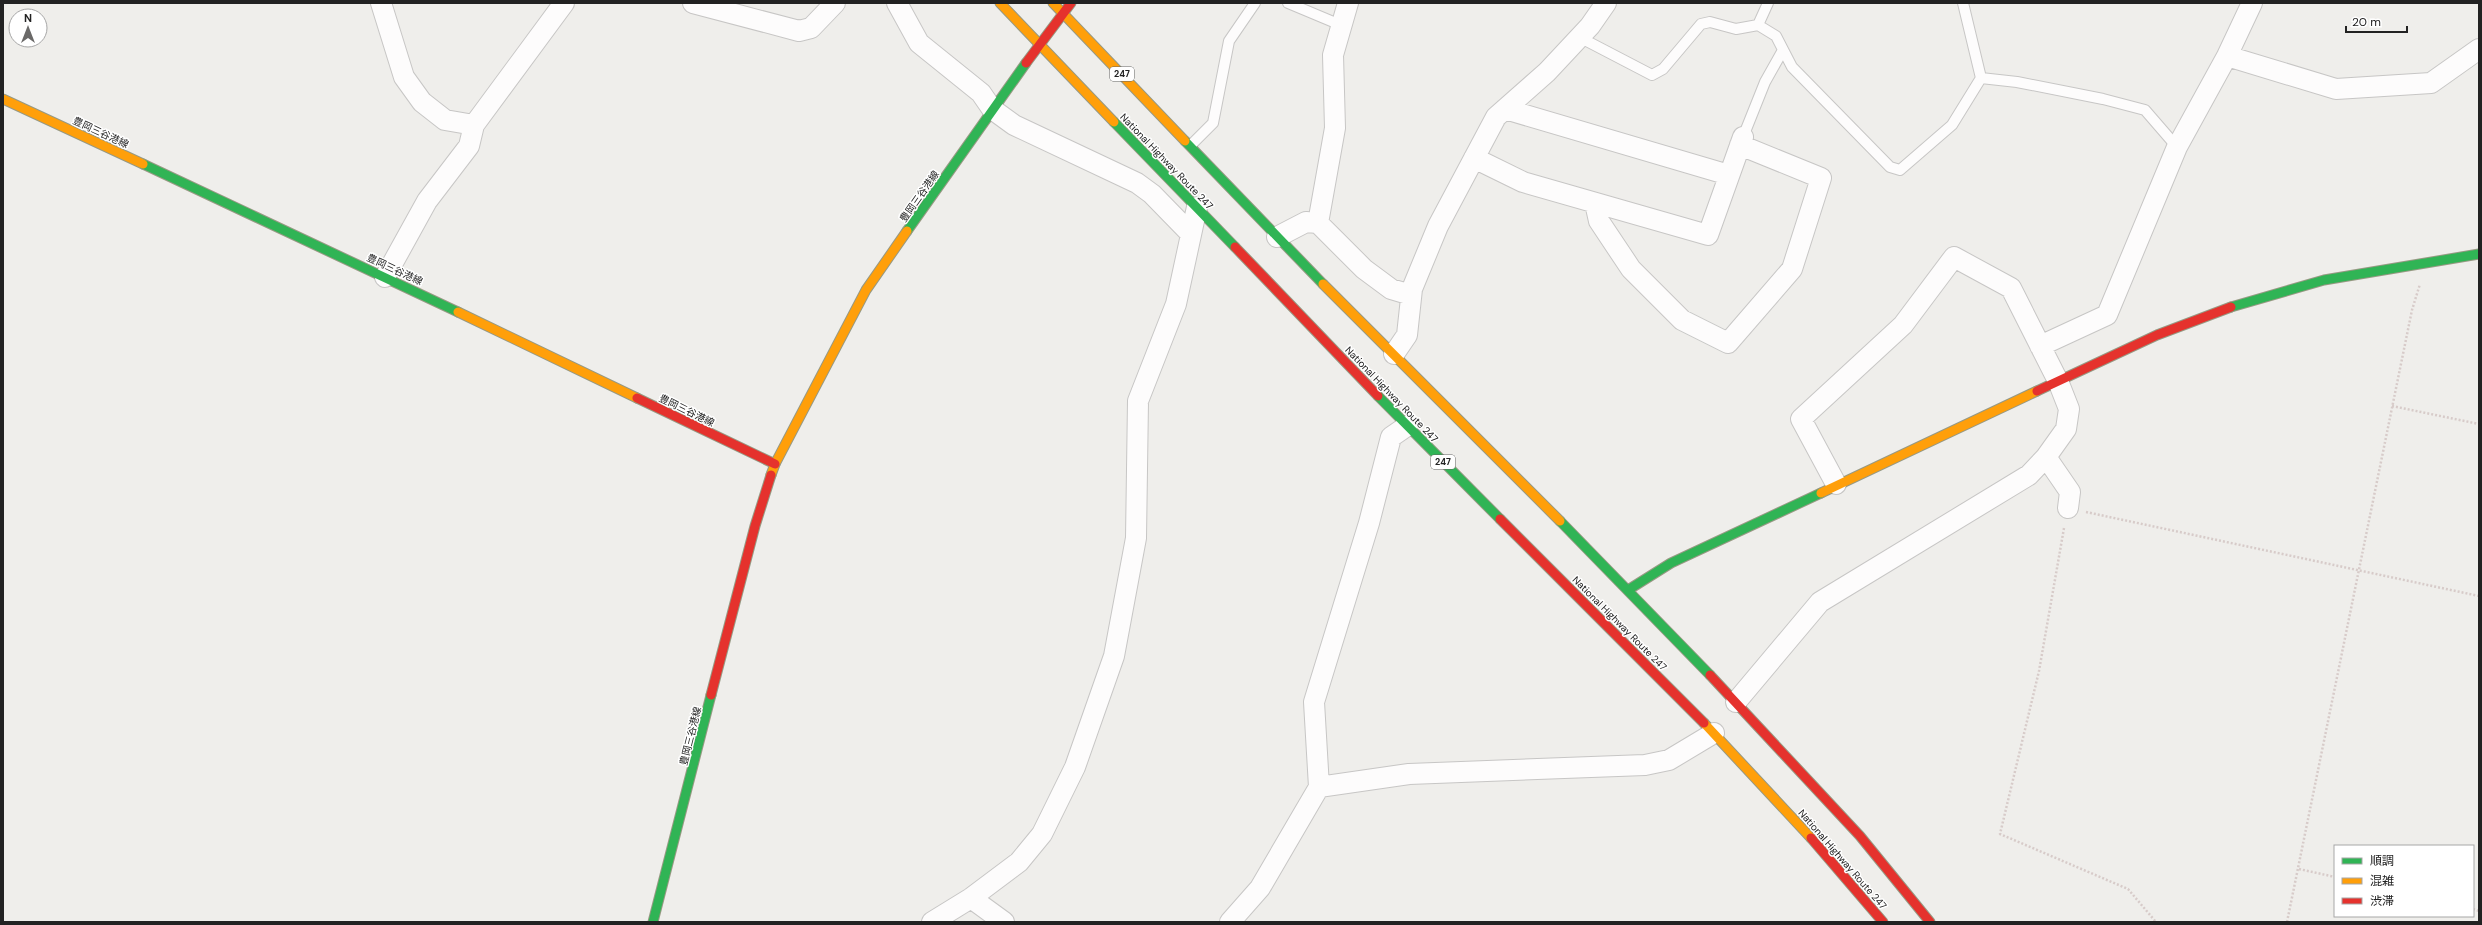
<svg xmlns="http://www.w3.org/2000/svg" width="2482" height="925" font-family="'DM Sans','Noto Sans JP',sans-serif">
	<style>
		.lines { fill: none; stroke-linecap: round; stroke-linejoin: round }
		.lane-casing { stroke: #c7c6c5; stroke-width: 12 }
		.street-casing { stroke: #c7c6c5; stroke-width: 22 }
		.fast-casing { stroke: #979983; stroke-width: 11 }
		.slow-casing { stroke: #979983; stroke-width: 11 }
		.jam-casing { stroke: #979983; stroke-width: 11 }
		.path { stroke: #d7cbc9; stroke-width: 2.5; stroke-dasharray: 2 2; stroke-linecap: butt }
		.lane { stroke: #fdfcfc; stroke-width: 10 }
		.street { stroke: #fdfcfc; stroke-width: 20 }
		.fast { stroke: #30b455; stroke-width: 9 }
		.slow { stroke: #ff9f0a; stroke-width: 9 }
		.jam { stroke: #e5322d; stroke-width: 9 }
		.labels { text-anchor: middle; stroke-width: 3; stroke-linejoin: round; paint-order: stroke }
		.shield { fill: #fff; stroke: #646464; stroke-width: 1 }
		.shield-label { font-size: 9px; font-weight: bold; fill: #222 }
		.street-label { font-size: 10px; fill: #222; stroke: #fff }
	</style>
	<rect width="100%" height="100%" fill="#efeeeb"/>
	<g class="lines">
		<defs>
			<path id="lane" d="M 1288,3 L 1343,26
				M 1963,3 L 1981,78 L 2017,82 L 2103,99 L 2145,110 L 2177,147
				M 1758,25 L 1768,3
				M 1579,37 L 1652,75 L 1663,69 L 1701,24 L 1710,22 L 1736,29 L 1758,25 L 1776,36 L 1792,67 L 1890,167 L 1900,170 L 1952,125 L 1981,78
				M 1743,137 L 1765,82 L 1783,50
				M 1191,145 L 1213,123 L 1229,41 L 1255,3"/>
			<path id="street" d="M 381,3 L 404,77 L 422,102 L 445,120 L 474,125
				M 693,3 L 799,31 L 811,28 L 835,3
				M 897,3 L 919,43 L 981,93 L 992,109 L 1014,125 L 1137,183 L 1152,194 L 1191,234
				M 2227,56 L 2336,89 L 2431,83 L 2479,49
				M 1505,109 L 1729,175
				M 1474,158 L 1523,182 L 1708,235 L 1743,137
				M 1595,203 L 1599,221 L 1631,269 L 1682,320 L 1728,343 L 1792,269 L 1821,178 L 1740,145
				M 1318,223 L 1335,128 L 1333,55 L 1348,3
				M 1277,237 L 1306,222 L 1318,223 L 1364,269 L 1391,289 L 1411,295
				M 385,277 L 427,201 L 469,146 L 474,125 L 564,3
				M 2040,346 L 2107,315 L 2177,147 L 2227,56 L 2252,3
				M 1394,354 L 1407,335 L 1412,289 L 1438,226 L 1496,117 L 1547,72 L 1590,26 L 1606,3
				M 2046,457 L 2070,492 L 2068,508
				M 1736,702 L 1820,602 L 2029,475 L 2046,457 L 2066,429 L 2069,409 L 2058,381 L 2011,288 L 1954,257 L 1903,325 L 1801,419 L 1836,484
				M 1319,787 L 1409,774 L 1645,765 L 1669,760 L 1714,733
				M 971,898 L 1004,922
				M 932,922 L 971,898 L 1019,862 L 1042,834 L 1075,767 L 1114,656 L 1136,538 L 1138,401 L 1176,304 L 1197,207
				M 1230,922 L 1260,888 L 1319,787 L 1314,702 L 1369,523 L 1391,437 L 1407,426"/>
			<path id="fast" d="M 1114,122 L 1235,247
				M 1185,141 L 1323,284
				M 143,164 L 458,312
				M 907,231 L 1026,63
				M 2231,307 L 2324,280 L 2479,254
				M 1378,396 L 1500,519
				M 1560,521 L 1710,675
				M 1628,590 L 1671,563 L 1821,493
				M 653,922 L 711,695"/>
			<path id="slow" d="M 1000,3 L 1114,122
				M 1053,3 L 1185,141
				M 3,99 L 143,164
				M 1323,284 L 1560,521
				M 458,312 L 637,398
				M 771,475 L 775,464 L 866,290 L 907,231
				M 1821,493 L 2037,391
				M 1704,723 L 1811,838"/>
			<path id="jam" d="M 1026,63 L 1071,3
				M 1235,247 L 1378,396
				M 2037,391 L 2157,335 L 2231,307
				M 637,398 L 775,464
				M 1500,519 L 1704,723
				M 1710,675 L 1860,836 L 1930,922
				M 711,695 L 755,526 L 771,475
				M 1811,838 L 1883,922"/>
		</defs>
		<use href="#lane" class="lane-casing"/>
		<use href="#street" class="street-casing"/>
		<use href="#fast" class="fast-casing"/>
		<use href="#slow" class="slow-casing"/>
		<use href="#jam" class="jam-casing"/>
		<path class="path" d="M 2392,406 L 2479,424
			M 2086,512 L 2479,596
			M 2064,528 L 2039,671 L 2000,834 L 2128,889 L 2156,922
			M 2299,869 L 2335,877
			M 2473,909 L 2479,911
			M 2287,922 L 2412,310 L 2420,284"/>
		<use href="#lane" class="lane"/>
		<use href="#street" class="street"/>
		<use href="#fast" class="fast"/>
		<use href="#slow" class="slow"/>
		<use href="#jam" class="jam"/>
	</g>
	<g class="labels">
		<g class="shield">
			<rect x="1110" y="67" width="24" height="14" rx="3"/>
			<rect x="1431" y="455" width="24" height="14" rx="3"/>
		</g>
		<g class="shield-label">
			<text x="1122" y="77">247</text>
			<text x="1443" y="465">247</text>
		</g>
		<g class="street-label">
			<text transform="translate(101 132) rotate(25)" y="4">豊岡三谷港線</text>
			<text transform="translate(1167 161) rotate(46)" y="4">National Highway Route 247</text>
			<text transform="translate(919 196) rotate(-55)" y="4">豊岡三谷港線</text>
			<text transform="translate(395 269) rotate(25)" y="4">豊岡三谷港線</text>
			<text transform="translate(1392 394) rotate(46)" y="4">National Highway Route 247</text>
			<text transform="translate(687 410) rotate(26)" y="4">豊岡三谷港線</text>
			<text transform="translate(1620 623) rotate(45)" y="4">National Highway Route 247</text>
			<text transform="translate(690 736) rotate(-76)" y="4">豊岡三谷港線</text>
			<text transform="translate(1843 859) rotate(49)" y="4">National Highway Route 247</text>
		</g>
	</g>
	<rect width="2482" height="925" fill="none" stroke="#222222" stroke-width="8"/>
	<rect x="2334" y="845" width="140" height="72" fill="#ffffff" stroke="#a7a7a7"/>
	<rect x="2342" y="858" width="20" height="6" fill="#30b455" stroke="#a7a7a7"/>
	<text x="2370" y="865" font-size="12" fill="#222222">順調</text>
	<rect x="2342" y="878" width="20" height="6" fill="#ff9f0a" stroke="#a7a7a7"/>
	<text x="2370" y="885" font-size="12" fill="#222222">混雑</text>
	<rect x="2342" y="898" width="20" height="6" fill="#e5322d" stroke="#a7a7a7"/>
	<text x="2370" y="905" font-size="12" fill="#222222">渋滞</text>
	<g transform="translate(28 28)"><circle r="19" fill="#ffffff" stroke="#a7a7a7"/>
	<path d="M0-3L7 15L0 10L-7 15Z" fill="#6a6968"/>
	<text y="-6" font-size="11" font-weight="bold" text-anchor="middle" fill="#222222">N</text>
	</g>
	<path d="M2346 26v6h61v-6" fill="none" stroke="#222222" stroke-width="2"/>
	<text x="2352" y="26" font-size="12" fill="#222222" stroke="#ffffff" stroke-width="3" paint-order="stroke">20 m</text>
</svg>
